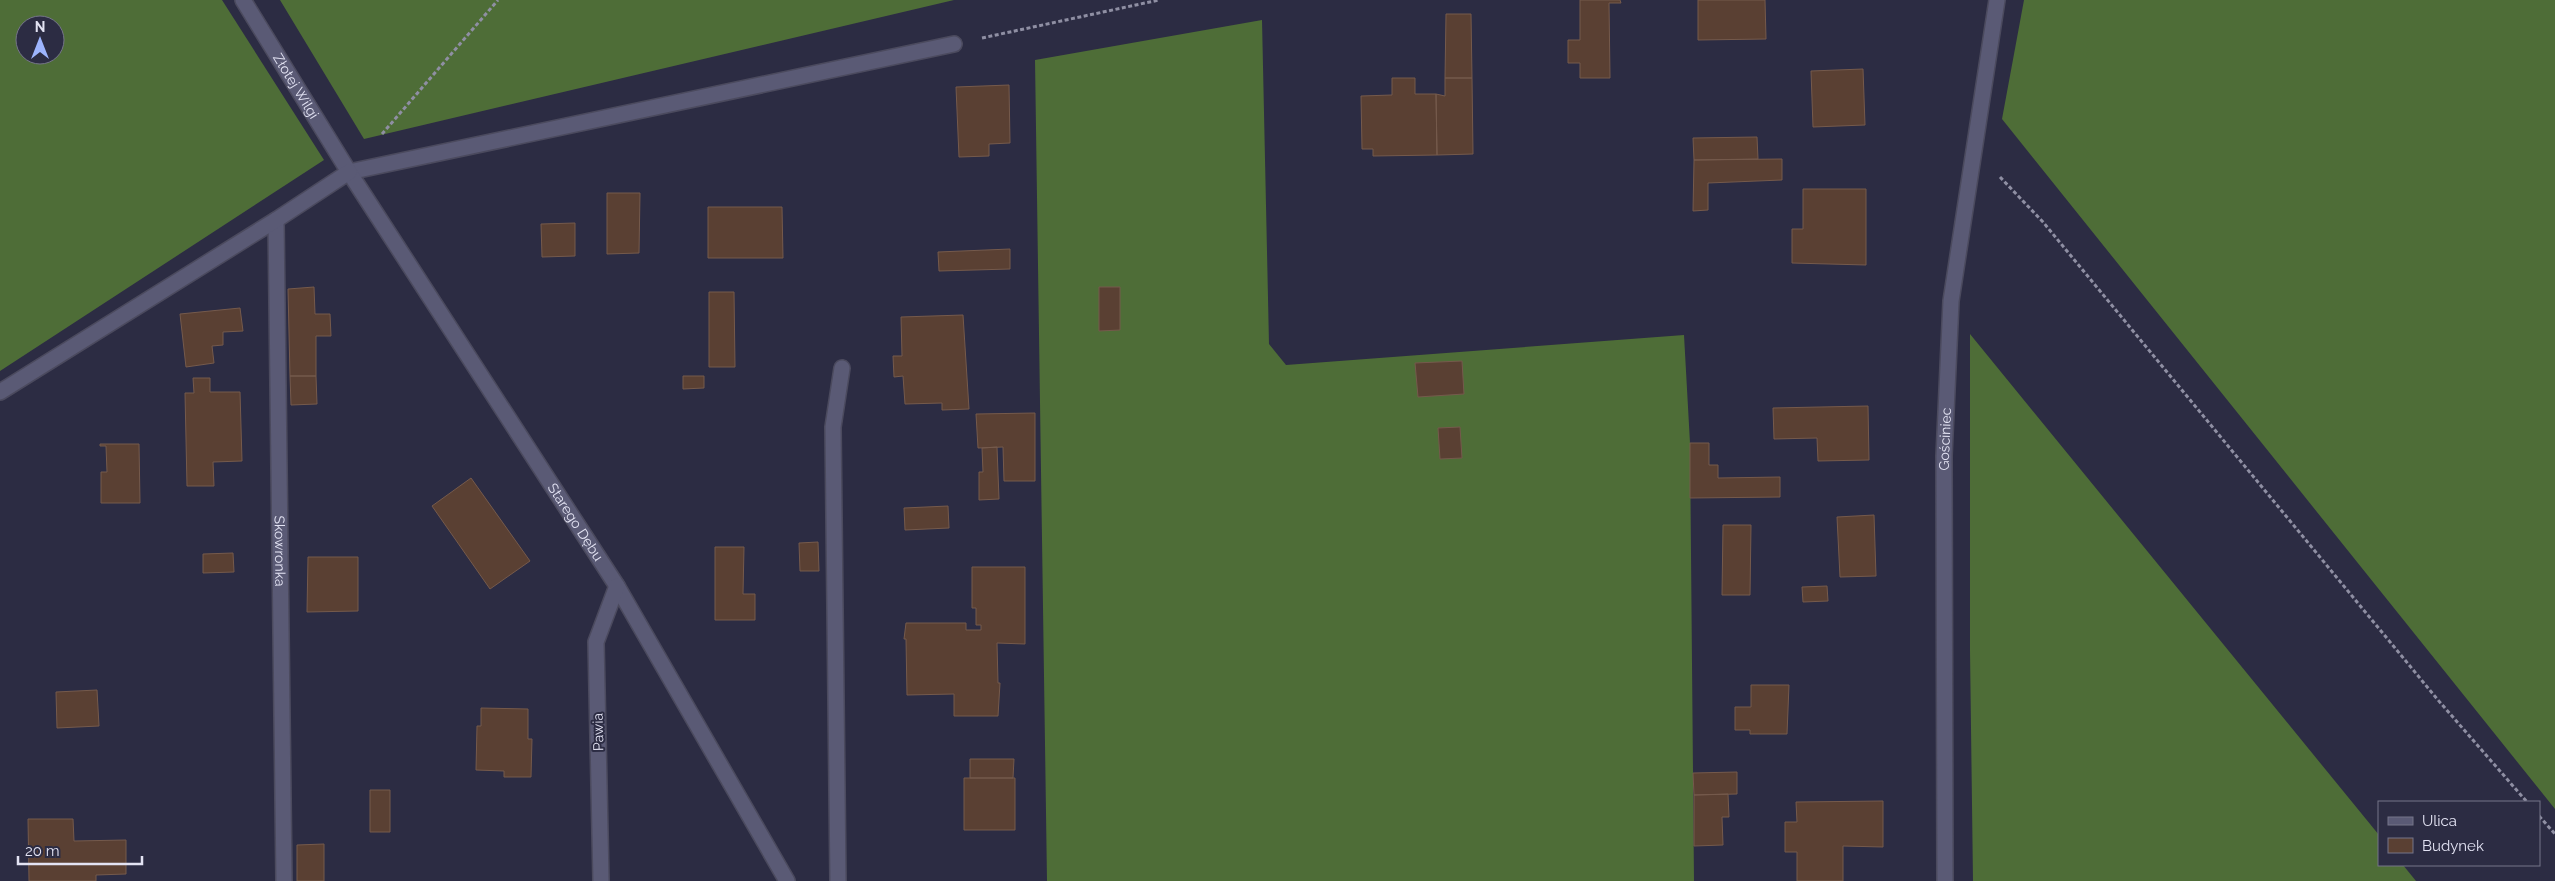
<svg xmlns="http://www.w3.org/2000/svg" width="2555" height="881" font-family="Raleway,sans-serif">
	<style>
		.forest { fill: #4e6d37; fill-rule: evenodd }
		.building { fill: #5a4033; stroke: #755a4c }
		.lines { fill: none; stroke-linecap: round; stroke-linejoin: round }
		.service-casing { stroke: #4b4a5e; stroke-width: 18 }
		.minor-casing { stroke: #4b4a5e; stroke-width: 18 }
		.path { stroke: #8f8fa3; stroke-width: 3; stroke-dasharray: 4 2.5; stroke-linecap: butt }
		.service { stroke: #5a5a75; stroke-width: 15 }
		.minor { stroke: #5a5a75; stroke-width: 15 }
		.labels { text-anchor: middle; stroke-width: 4; stroke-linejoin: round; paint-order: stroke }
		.street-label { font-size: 14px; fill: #e3e3f3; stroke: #2c2c43 }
	</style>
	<rect width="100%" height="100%" fill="#2c2c43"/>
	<path class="forest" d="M 0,0 L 222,0 L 324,160 L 0,371 ZM 25,25 L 55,25 L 55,55 L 25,55 Z
		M 280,0 L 954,0 L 364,139 Z
		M 2024,0 L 2555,0 L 2555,809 L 2002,119 Z
		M 1262,20 L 1269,344 L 1286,365 L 1684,335 L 1690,443 L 1694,881 L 1047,881 L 1035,60 Z
		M 1970,334 L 2379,835 L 2379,865 L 2403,865 L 2416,881 L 1973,881 L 1970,651 Z"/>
	<path class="building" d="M 1580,0 L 1620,0 L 1621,3 L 1609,3 L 1610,78 L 1580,78 L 1580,63 L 1568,63 L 1568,40 L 1580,40 Z
		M 1698,0 L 1765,0 L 1766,39 L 1698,40 Z
		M 1446,14 L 1471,14 L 1472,78 L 1445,78 Z
		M 1863,69 L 1865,125 L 1813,127 L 1811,71 Z
		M 1392,78 L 1415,78 L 1415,94 L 1436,94 L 1437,155 L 1373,156 L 1373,149 L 1362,149 L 1361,96 L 1392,95 Z
		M 1445,78 L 1472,78 L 1473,154 L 1437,155 L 1436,94 L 1445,96 Z
		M 1009,85 L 1010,143 L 989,144 L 989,156 L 959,157 L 956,87 Z
		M 1757,137 L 1758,159 L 1694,160 L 1693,138 Z
		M 1782,159 L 1782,180 L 1708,183 L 1708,210 L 1693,211 L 1694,160 Z
		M 1803,189 L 1866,189 L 1866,265 L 1792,263 L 1792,229 L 1803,229 Z
		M 607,193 L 640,193 L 639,253 L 607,254 Z
		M 708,207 L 782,207 L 783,258 L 708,258 Z
		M 575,223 L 575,256 L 542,257 L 541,224 Z
		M 1010,249 L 1010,269 L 939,271 L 938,252 Z
		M 314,287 L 315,314 L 330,314 L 331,336 L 316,336 L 316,376 L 290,376 L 288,289 Z
		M 1099,287 L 1120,287 L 1120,330 L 1099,331 Z
		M 709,292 L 734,292 L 735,367 L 709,367 Z
		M 240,308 L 243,331 L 223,332 L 223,345 L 212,346 L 214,363 L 186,367 L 180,314 Z
		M 963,315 L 969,409 L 942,410 L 942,403 L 905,404 L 903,376 L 894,377 L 893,356 L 902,356 L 901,317 Z
		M 1462,361 L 1464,394 L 1418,397 L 1415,363 Z
		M 290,376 L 316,376 L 317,404 L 291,405 Z
		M 683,376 L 704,376 L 704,388 L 683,389 Z
		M 193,378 L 210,378 L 210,392 L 240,392 L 242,461 L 213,462 L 214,486 L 187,486 L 185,393 L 194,393 Z
		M 1868,406 L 1869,460 L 1818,461 L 1817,438 L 1774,439 L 1773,408 Z
		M 1035,413 L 1035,481 L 1004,481 L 1003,447 L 978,448 L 976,414 Z
		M 1460,427 L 1462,458 L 1440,459 L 1438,428 Z
		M 1690,443 L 1709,443 L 1709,465 L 1718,465 L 1718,478 L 1780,477 L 1780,497 L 1690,498 Z
		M 100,444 L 139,444 L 140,503 L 101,503 L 101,472 L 107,472 L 106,446 L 100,446 Z
		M 997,447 L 999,499 L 979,500 L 979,472 L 983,472 L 982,448 Z
		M 471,478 L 530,561 L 490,589 L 432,506 Z
		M 948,506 L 949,528 L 905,530 L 904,508 Z
		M 1874,515 L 1876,576 L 1840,577 L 1837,517 Z
		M 1723,525 L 1751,525 L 1750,595 L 1722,595 Z
		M 818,542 L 819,571 L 800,571 L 799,543 Z
		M 715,547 L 744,547 L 743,594 L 755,594 L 755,620 L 715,620 Z
		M 233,553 L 234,572 L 203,573 L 203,554 Z
		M 308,557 L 358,557 L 358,611 L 307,612 Z
		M 972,567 L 1025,567 L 1025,644 L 997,643 L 998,683 L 1000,683 L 998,716 L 954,716 L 954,694 L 907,695 L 906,639 L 904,639 L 906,623 L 966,623 L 966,630 L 981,630 L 981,625 L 976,625 L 976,608 L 972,608 Z
		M 1827,586 L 1828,601 L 1803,602 L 1802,587 Z
		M 1751,685 L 1789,685 L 1787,734 L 1750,734 L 1750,730 L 1735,730 L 1735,707 L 1751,707 Z
		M 97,690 L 99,726 L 57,728 L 56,692 Z
		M 481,708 L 528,709 L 528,739 L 532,739 L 531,777 L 504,777 L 504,771 L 476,770 L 477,726 L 481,726 Z
		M 970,759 L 1014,759 L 1013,778 L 970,778 Z
		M 1737,772 L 1737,794 L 1694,795 L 1693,773 Z
		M 964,778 L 1015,778 L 1015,830 L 964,830 Z
		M 370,790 L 390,790 L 390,832 L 370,832 Z
		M 1728,794 L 1729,817 L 1722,817 L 1723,845 L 1694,846 L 1694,795 Z
		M 1883,801 L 1883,847 L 1843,846 L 1843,881 L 1797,881 L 1797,852 L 1785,852 L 1785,822 L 1797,822 L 1796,802 Z
		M 28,819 L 73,819 L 74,841 L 126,840 L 126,874 L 96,875 L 96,881 L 29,881 Z
		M 324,844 L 324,881 L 297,881 L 297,845 Z"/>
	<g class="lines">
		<defs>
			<path id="service" d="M 349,172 L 954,44
				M 838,881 L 833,427 L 842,368"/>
			<g id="minor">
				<path id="s1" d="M 243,0 L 349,172 L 617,586 L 787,881"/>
				<path id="s2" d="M 276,220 L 284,881"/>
				<path d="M 0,392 L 276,220 L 349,172"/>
				<path d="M 601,881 L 596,642 L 617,586"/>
				<path id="s3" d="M 1945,881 L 1944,456 L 1951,301 L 1997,0"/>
			</g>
		</defs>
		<use href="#service" class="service-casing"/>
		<use href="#minor" class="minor-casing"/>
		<path class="path" d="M 982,38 L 1159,0
			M 382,134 L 498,0
			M 2000,177 L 2043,222 L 2438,700 L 2527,802
			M 2539,816 L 2555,834"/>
		<use href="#service" class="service"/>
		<use href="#minor" class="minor"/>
	</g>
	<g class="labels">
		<g class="street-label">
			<text dy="5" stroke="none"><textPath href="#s1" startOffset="101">Złotej Wilgi</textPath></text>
			<text dy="5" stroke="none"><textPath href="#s3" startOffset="442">Gościniec</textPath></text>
			<text dy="5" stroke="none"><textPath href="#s1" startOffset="619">Starego Dębu</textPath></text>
			<text dy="5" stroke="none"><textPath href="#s2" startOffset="331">Skowronka</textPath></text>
			<text transform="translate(598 732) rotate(-91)" y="5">Pawia</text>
		</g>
	</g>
	<rect x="2378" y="801" width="162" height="65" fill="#2c2c43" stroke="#757589"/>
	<rect x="2388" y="817" width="25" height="8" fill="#5a5a75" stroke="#757589"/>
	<text x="2422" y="826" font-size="15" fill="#e3e3f3">Ulica</text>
	<rect x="2388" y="838" width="25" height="15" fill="#5a4033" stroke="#757589"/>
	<text x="2422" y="851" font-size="15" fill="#e3e3f3">Budynek</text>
	<g transform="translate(40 40)"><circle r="24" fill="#2c2c43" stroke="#757589"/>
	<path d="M0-4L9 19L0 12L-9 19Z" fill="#9db4fd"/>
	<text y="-8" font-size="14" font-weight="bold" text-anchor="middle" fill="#e3e3f3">N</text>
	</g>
	<path d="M18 856v8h124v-8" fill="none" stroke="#e3e3f3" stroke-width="2.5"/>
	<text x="25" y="856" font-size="15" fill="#e3e3f3" stroke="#2c2c43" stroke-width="4" paint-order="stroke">20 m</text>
</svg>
